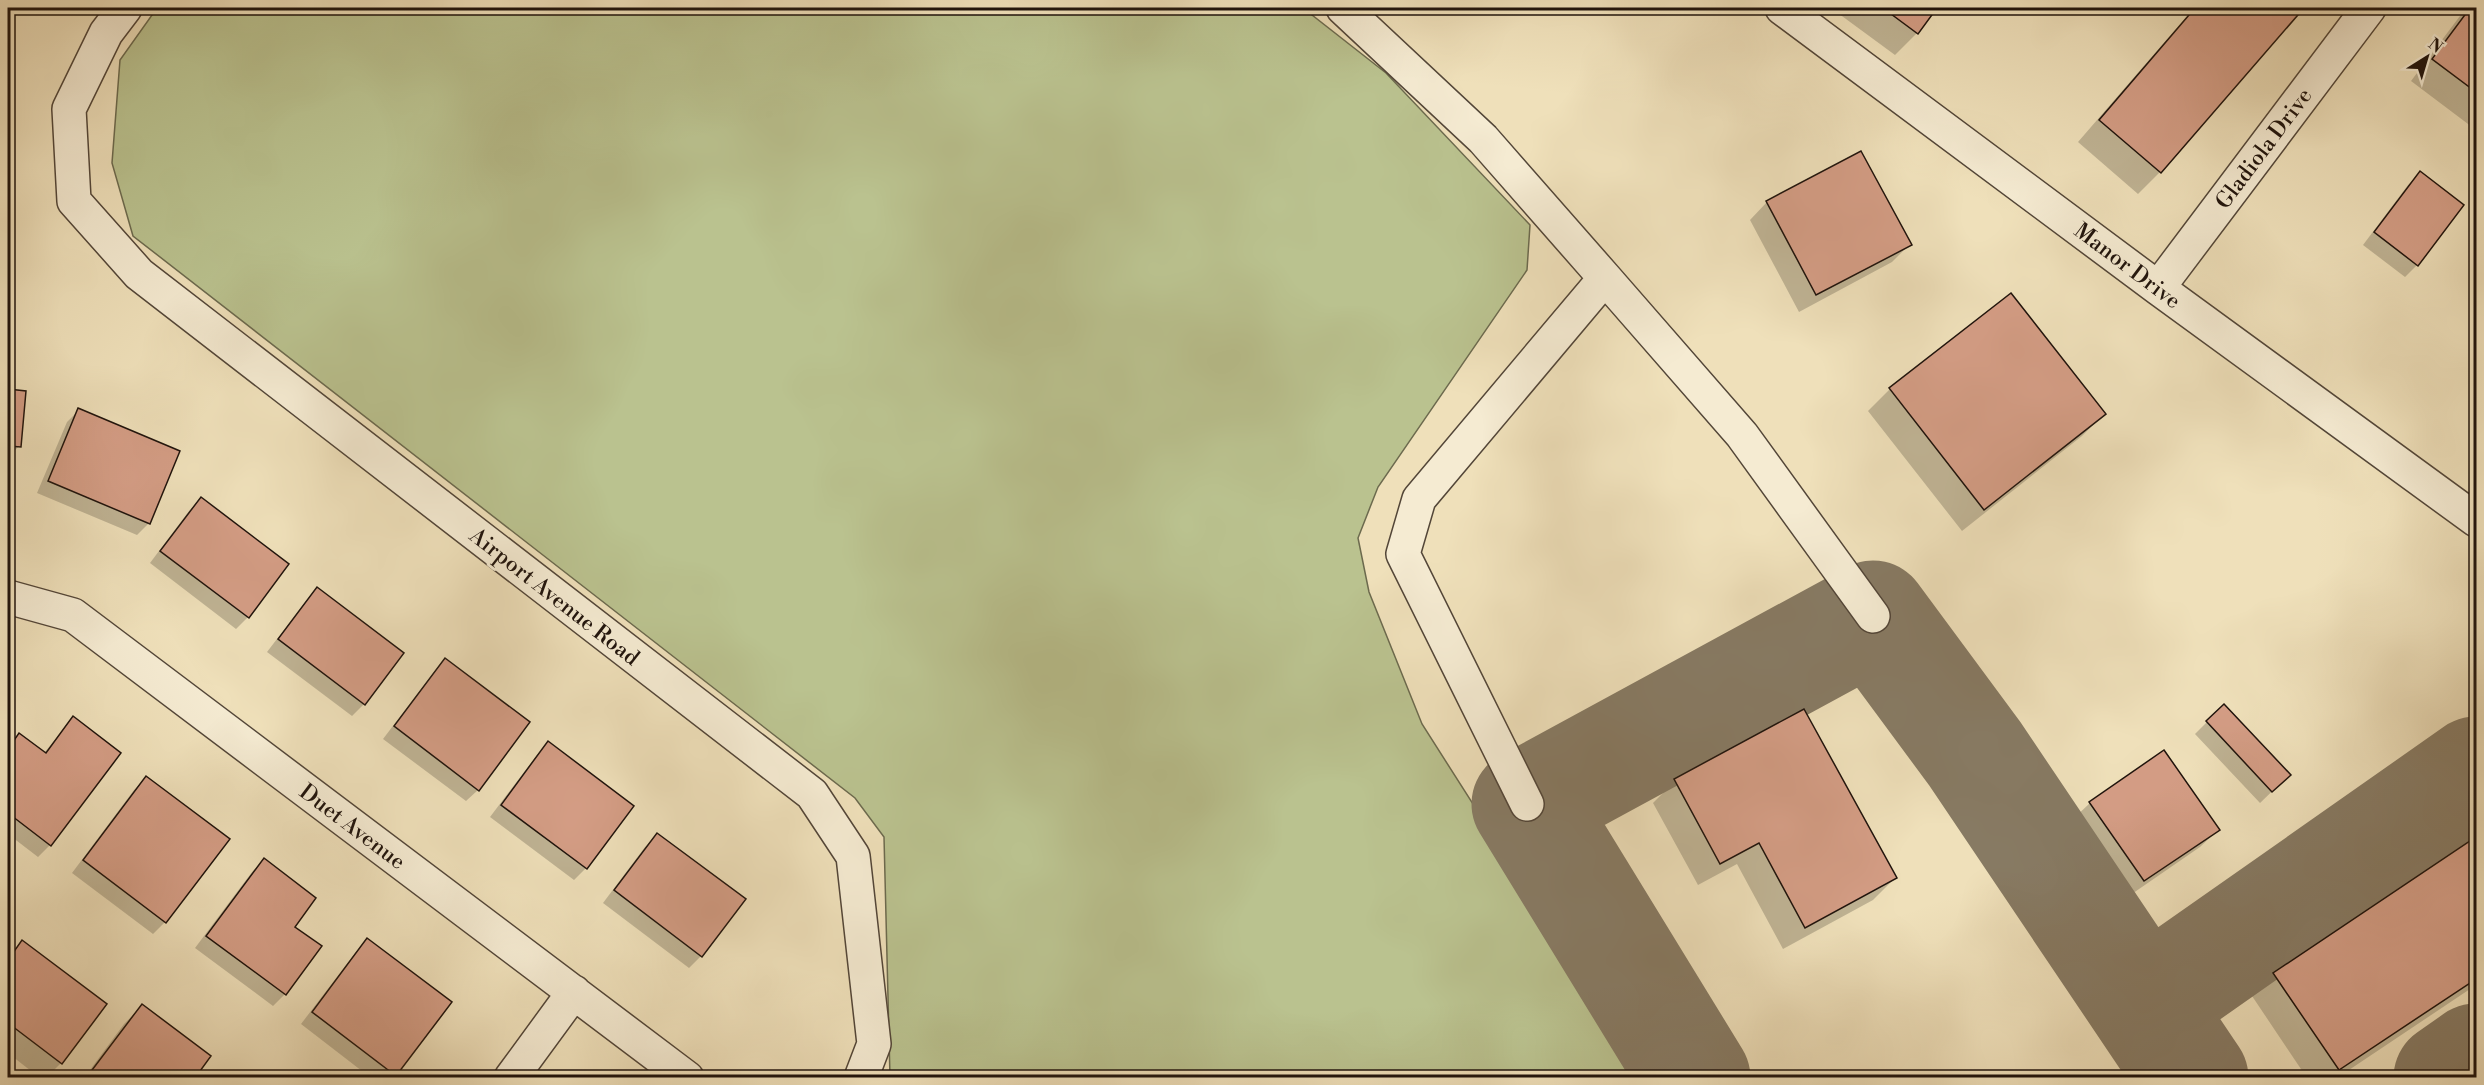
<svg xmlns="http://www.w3.org/2000/svg" width="2484" height="1085" font-family="'Libre Bodoni',serif">
	<style>
		.grass { fill: #bac28f; stroke: #6c6a4e; stroke-width: 1.5 }
		.shadow { fill: #0003 }
		.lines { fill: none; stroke-linecap: round; stroke-linejoin: round }
		.taxiway { stroke: #877a63; stroke-width: 111 }
		.building { fill: #d49d85; stroke: #1f130c; stroke-width: 1.5 }
		.minor-casing { stroke: #534638; stroke-width: 36 }
		.minor { stroke: #f5ebd2; stroke-width: 33 }
		.labels { text-anchor: middle; stroke-width: 6; stroke-linejoin: round; paint-order: stroke }
		.street-label { font-size: 22px; fill: #1f130c; stroke: #f5ebd2 }
	</style>
	<rect width="100%" height="100%" fill="#efe0ba"/>
	<filter id="stains"><feTurbulence type="fractalNoise" baseFrequency=".00333" numOctaves="4"/><feColorMatrix values="0 0 0 0 .2 0 0 0 0 .09 0 0 0 0 .02 0 0 0 .5 -.17"/></filter>
	<radialGradient id="worn" r=".72"><stop offset=".6" stop-color="#630" stop-opacity="0"/><stop offset="1" stop-color="#630" stop-opacity=".3"/></radialGradient>
	<path class="grass" d="M 157,8 L 1303,8 L 1386,73 L 1530,225 L 1527,270 L 1378,487 L 1358,538 L 1369,592 L 1422,724 L 1647,1077 L 890,1077 L 884,837 L 855,798 L 133,236 L 112,163 L 120,60 Z"/>
	<path class="shadow" d="M 1831,8 L 1935,8 L 1917,33 L 1895,55 Z
		M 2194,8 L 2302,8 L 2160,172 L 2138,194 L 2078,142 Z
		M 2466,8 L 2476,8 L 2476,130 L 2411,81 Z
		M 2420,173 L 2417,265 L 2405,277 L 2363,245 L 2408,185 Z
		M 1767,202 L 1910,244 L 1892,262 L 1799,312 L 1750,220 Z
		M 2011,295 L 2104,414 L 2082,436 L 1962,531 L 1868,411 L 1890,389 Z
		M 8,391 L 25,392 L 19,446 L 8,458 Z
		M 79,410 L 149,523 L 137,535 L 37,493 L 67,422 Z
		M 201,499 L 248,617 L 236,629 L 150,563 L 189,511 Z
		M 317,589 L 364,704 L 352,716 L 267,652 L 306,601 Z
		M 446,660 L 478,790 L 466,801 L 383,739 L 434,672 Z
		M 2223,706 L 2289,775 L 2260,803 L 2195,734 Z
		M 73,718 L 119,753 L 50,845 L 38,857 L 8,834 L 8,747 L 19,735 L 44,753 Z
		M 549,743 L 632,807 L 586,868 L 574,880 L 490,817 L 537,755 Z
		M 146,778 L 165,922 L 153,934 L 72,873 L 134,790 Z
		M 1675,781 L 1895,878 L 1873,900 L 1783,949 L 1737,864 L 1698,885 L 1653,803 Z
		M 2090,803 L 2218,830 L 2200,847 L 2126,898 L 2072,820 Z
		M 657,835 L 701,956 L 689,968 L 603,903 L 645,847 Z
		M 2476,839 L 2476,985 L 2337,1078 L 2307,1078 L 2252,996 L 2274,974 Z
		M 264,860 L 293,927 L 285,994 L 273,1006 L 195,948 L 252,872 Z
		M 368,940 L 395,1075 L 392,1078 L 371,1078 L 301,1024 L 356,952 Z
		M 23,942 L 61,1063 L 46,1078 L 40,1078 L 8,1053 L 8,957 Z
		M 142,1006 L 193,1078 L 84,1078 L 124,1024 Z"/>
	<g class="lines">
		<path class="taxiway" d="M 2144,1005 L 2476,772
			M 1695,1078 L 1527,804 L 1873,616 L 1975,754 L 2193,1078
			M 2449,1078 L 2476,1059"/>
	</g>
	<path class="building" d="M 1883,8 L 1937,8 L 1918,34 Z
		M 2195,8 L 2304,8 L 2161,173 L 2099,120 Z
		M 2470,8 L 2476,8 L 2476,92 L 2432,59 Z
		M 1861,151 L 1912,245 L 1816,295 L 1766,201 Z
		M 2420,171 L 2464,205 L 2418,266 L 2374,232 Z
		M 2011,293 L 2106,414 L 1984,510 L 1889,388 Z
		M 8,389 L 26,391 L 21,447 L 8,446 Z
		M 78,408 L 180,451 L 150,524 L 48,481 Z
		M 201,497 L 289,564 L 249,618 L 160,551 Z
		M 317,587 L 404,653 L 365,705 L 278,639 Z
		M 445,658 L 530,722 L 479,791 L 394,726 Z
		M 2224,704 L 2291,775 L 2272,792 L 2206,721 Z
		M 1804,709 L 1897,878 L 1805,928 L 1759,843 L 1720,864 L 1674,779 Z
		M 73,716 L 121,753 L 51,846 L 8,813 L 8,749 L 19,733 L 46,753 Z
		M 548,741 L 634,806 L 587,869 L 501,805 Z
		M 2164,750 L 2220,830 L 2144,881 L 2089,802 Z
		M 146,776 L 230,839 L 166,923 L 83,860 Z
		M 657,833 L 746,899 L 702,957 L 614,890 Z
		M 2476,837 L 2476,979 L 2339,1070 L 2273,973 Z
		M 264,858 L 316,898 L 295,927 L 322,946 L 286,995 L 206,936 Z
		M 367,938 L 452,1002 L 396,1076 L 312,1012 Z
		M 22,940 L 107,1004 L 62,1064 L 8,1023 L 8,960 Z
		M 142,1004 L 211,1056 L 195,1078 L 86,1078 Z"/>
	<g class="lines">
		<defs>
			<path id="minor" d="M 125,8 L 106,33 L 69,109 L 74,201 L 139,274 L 812,794 L 853,856 L 874,1044 L 861,1078
				M 1343,8 L 1483,139 L 1605,278 L 1742,435 L 1873,616
				M 1782,8 L 2158,288 L 2476,520
				M 2158,288 L 2369,8
				M 8,597 L 73,615 L 687,1078
				M 1527,804 L 1403,554 L 1419,499 L 1605,278
				M 511,1078 L 574,992"/>
		</defs>
		<use href="#minor" class="minor-casing"/>
		<use href="#minor" class="minor"/>
	</g>
	<g class="labels">
		<g class="street-label">
			<text transform="translate(2263 148) rotate(-53)" y="8">Gladiola Drive</text>
			<text transform="translate(2128 265) rotate(37)" y="8">Manor Drive</text>
			<text transform="translate(555 596) rotate(38)" y="8">Airport Avenue Road</text>
			<text transform="translate(353 826) rotate(37)" y="8">Duet Avenue</text>
		</g>
	</g>
	<rect width="2484" height="1085" fill="none" stroke="#efe0ba" stroke-width="30"/>
	<rect x="9" y="9" width="2466" height="1067" fill="none" stroke="#1f130c" stroke-width="3"/>
	<rect x="15" y="15" width="2454" height="1055" fill="none" stroke="#1f130c" stroke-width="1.5"/>
	<g transform="translate(2427 57) rotate(37)" stroke="#f5ebd2" stroke-width="4.5" paint-order="stroke">
	<path d="M0-4.5L10 22L0 15L-10 22Z" fill="#1f130c"/>
	<text y="-9" font-size="16" font-weight="bold" text-anchor="middle" fill="#1f130c">N</text>
	</g>
	<rect width="100%" height="100%" filter="url(#stains)"/>
	<rect width="100%" height="100%" fill="url(#worn)"/>
</svg>
